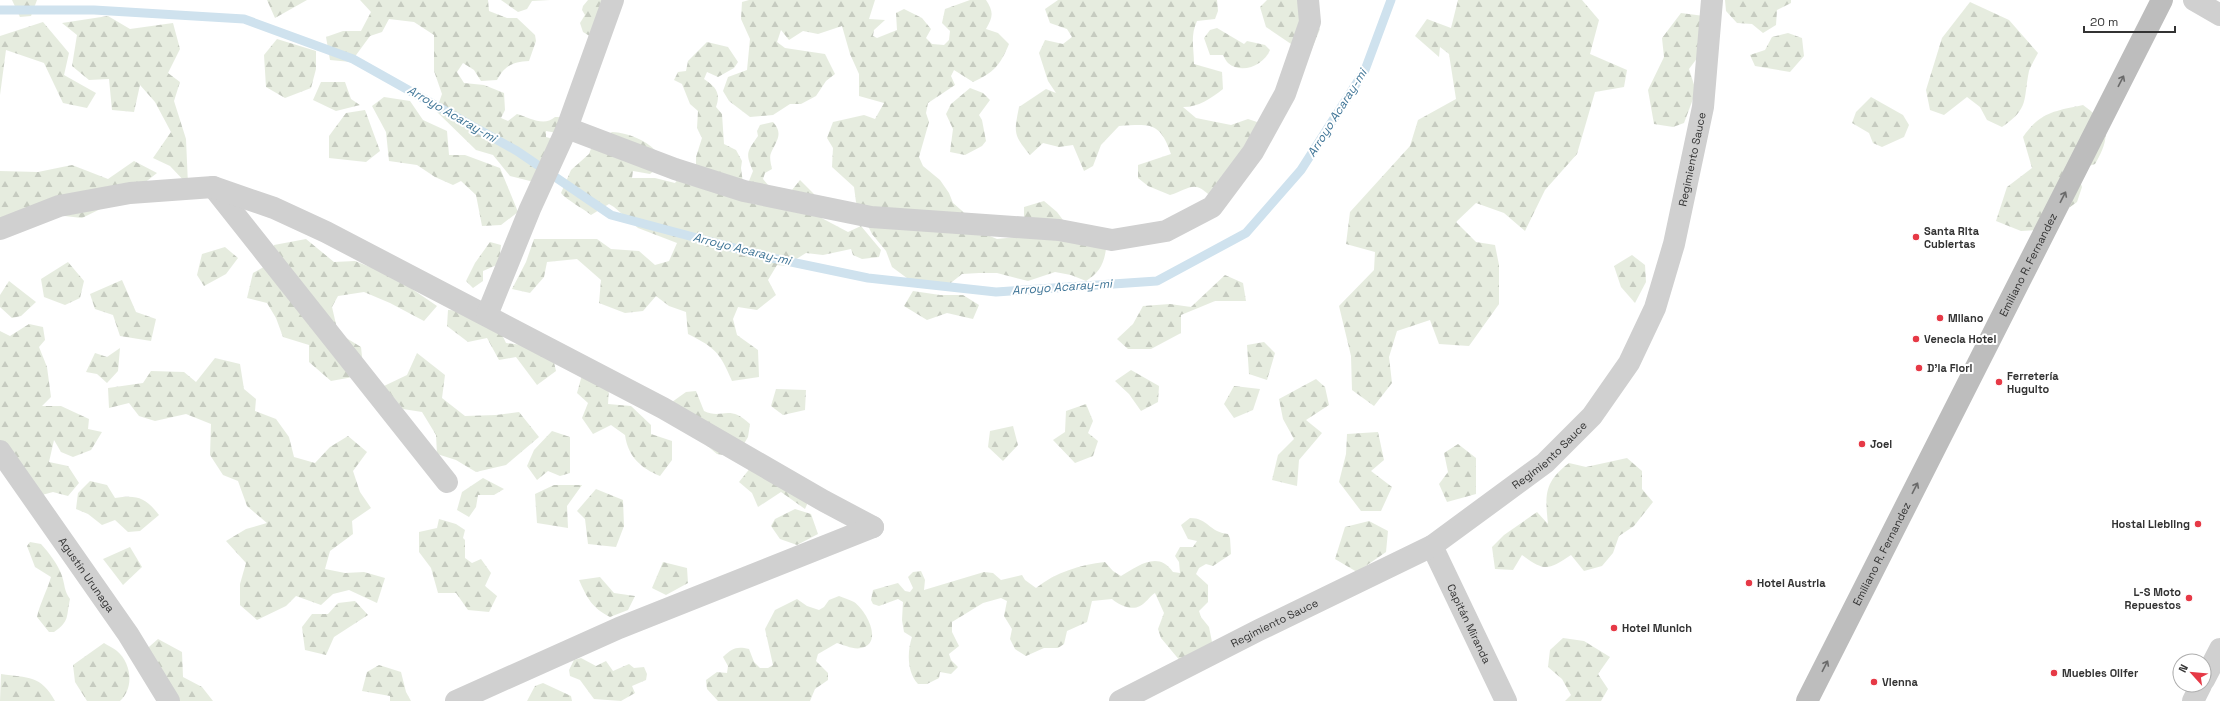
<svg xmlns="http://www.w3.org/2000/svg" width="2220" height="701" font-family="'Space Grotesk',sans-serif">
	<style>
		.forest { fill: url(#forest-firs) }
		.lines { fill: none; stroke-linecap: round; stroke-linejoin: round }
		.stream { stroke: #cfe2ee; stroke-width: 9 }
		.street { stroke: #d0d0d0; stroke-width: 22 }
		.secondary { stroke: #bdbdbd; stroke-width: 22 }
		.oneway { stroke: #6a6a6a }
		.poi-dot { fill: #e63946; stroke: #fff; stroke-width: 1.5 }
		.labels { text-anchor: middle; stroke-width: 4; stroke-linejoin: round; paint-order: stroke }
		.street-label { font-size: 11px; fill: #333; stroke: #fff }
		.poi-label { font-size: 11px; font-weight: bold; fill: #333; stroke: #fff; text-anchor: start }
		.water-label { font-size: 12px; font-style: italic; fill: #3f7597; stroke: #fff }
	</style>
	<defs>
		<pattern id="forest-firs" width="22" height="20" patternUnits="userSpaceOnUse"><rect width="22" height="20" fill="#e6ecdf"/><path d="M5 1l3.5 6h-7zM16 11l3.5 6h-7z" fill="#c6cbc0"/></pattern>
	</defs>
	<rect width="100%" height="100%" fill="#fff"/>
	<path class="forest" d="M 12,0 L 37,0 L 31,16 L 20,17 Z
		M 267,0 L 307,0 L 275,18 Z
		M 360,0 L 488,0 L 489,11 L 507,18 L 517,18 L 535,35 L 536,41 L 529,61 C 513,62 505,65 497,80 L 481,81 L 474,70 L 463,63 L 457,72 L 464,83 L 484,85 L 504,93 L 505,110 L 501,118 L 508,121 L 517,114 C 530,118 544,127 555,117 L 562,117 L 557,133 L 546,131 L 546,137 L 553,139 L 538,183 L 510,176 L 493,155 L 476,150 L 436,111 L 442,94 L 434,71 L 434,35 L 414,22 L 389,19 L 382,32 L 370,36 L 351,62 L 330,60 L 326,37 L 343,31 L 361,31 L 371,12 Z
		M 501,0 L 550,0 L 532,1 L 527,9 L 518,12 Z
		M 588,0 L 603,0 L 593,38 L 583,32 L 580,23 L 585,15 L 582,10 L 583,6 Z
		M 749,0 L 875,0 L 869,19 L 885,20 L 874,30 L 873,36 L 877,38 L 897,30 L 896,13 L 904,9 L 922,18 L 931,29 L 926,38 L 932,44 L 944,45 L 949,40 L 950,31 L 942,23 L 945,9 L 970,0 L 986,0 C 994,12 993,17 986,29 L 998,33 L 1009,44 C 1000,66 994,72 973,82 L 954,70 L 951,76 L 955,85 L 928,103 L 926,113 L 929,122 L 919,157 L 923,166 L 940,180 L 949,193 L 953,203 L 968,216 L 980,232 L 997,239 L 1016,237 L 1024,220 L 1024,207 L 1044,201 L 1057,212 L 1069,228 L 1106,249 C 1104,264 1099,273 1086,281 L 1071,275 L 1055,272 L 1028,281 L 997,273 L 979,273 L 962,274 L 942,290 L 919,287 L 892,267 L 886,251 L 872,234 L 856,202 L 854,187 L 832,167 L 833,148 L 827,138 L 833,122 L 864,115 L 875,119 L 884,103 L 859,96 L 859,74 L 850,54 L 842,26 L 818,34 L 803,31 L 789,40 L 781,30 L 777,42 L 785,48 L 825,54 L 835,74 L 826,81 L 816,96 L 801,104 L 790,104 L 773,115 L 750,117 L 729,101 L 723,91 L 728,77 L 747,70 L 750,39 L 741,19 L 742,2 Z
		M 1058,0 L 1217,0 L 1218,11 L 1215,19 L 1197,21 C 1190,36 1194,48 1194,64 L 1222,72 L 1223,89 C 1210,99 1199,107 1183,107 L 1196,118 L 1231,125 L 1248,119 L 1257,122 L 1264,136 L 1211,197 C 1194,179 1190,189 1170,195 L 1148,186 L 1138,178 L 1138,165 L 1171,154 C 1160,122 1151,124 1119,126 L 1101,145 L 1093,166 L 1084,171 L 1073,145 L 1059,147 L 1043,143 L 1030,155 C 1013,134 1014,133 1019,107 L 1046,89 L 1056,93 L 1048,81 L 1039,53 L 1045,40 L 1063,44 L 1072,37 L 1067,29 L 1050,23 L 1045,9 Z
		M 1267,0 L 1313,0 L 1309,19 L 1320,29 L 1311,51 L 1294,46 L 1266,27 L 1260,7 Z
		M 1458,0 L 1582,0 L 1599,20 L 1590,54 L 1627,70 L 1624,87 L 1595,92 L 1577,154 L 1545,190 L 1525,231 L 1504,213 L 1476,203 L 1456,222 L 1476,242 L 1495,245 L 1499,265 L 1499,304 L 1469,346 L 1439,344 L 1430,320 L 1397,331 L 1389,357 L 1392,383 L 1374,406 L 1352,390 L 1351,356 L 1339,306 L 1374,270 L 1375,252 L 1346,244 L 1350,212 L 1410,146 L 1418,120 L 1456,99 L 1449,54 L 1440,47 L 1439,57 L 1415,36 L 1427,19 L 1451,28 Z
		M 1725,0 L 1791,0 L 1791,3 L 1777,10 L 1776,25 L 1763,33 L 1752,24 L 1737,23 L 1726,11 Z
		M 1970,2 L 2009,20 L 2038,53 C 2035,59 2031,65 2029,71 C 2023,99 2030,108 2002,127 L 1987,120 L 1980,107 L 1967,97 L 1944,115 L 1930,110 L 1926,90 L 1942,38 Z
		M 1681,13 L 1704,16 L 1704,49 L 1689,69 L 1696,91 L 1684,123 L 1673,127 L 1654,124 L 1648,90 L 1664,57 L 1662,38 Z
		M 108,16 L 130,29 L 173,23 L 180,49 L 168,73 L 180,82 L 174,101 L 186,139 L 188,185 L 170,166 L 153,158 L 171,132 L 155,102 L 140,85 L 134,112 L 112,110 L 109,79 L 89,80 L 72,66 L 77,35 L 62,23 Z
		M 43,22 L 69,53 L 64,75 L 96,93 L 87,108 L 63,103 L 44,63 L 6,50 L 0,95 L 0,36 Z
		M 1217,28 L 1244,44 L 1247,41 L 1265,45 L 1270,50 C 1264,65 1242,75 1228,63 C 1226,61 1224,57 1223,55 L 1210,55 L 1204,38 L 1210,30 Z
		M 1788,33 L 1802,38 L 1804,56 L 1790,72 L 1755,66 L 1750,55 L 1765,50 L 1772,37 Z
		M 277,39 L 316,51 L 316,69 L 311,88 L 285,98 L 266,87 L 264,55 Z
		M 707,42 L 728,47 L 738,62 L 734,68 L 718,77 L 707,72 L 704,79 C 716,87 721,93 716,107 L 722,114 L 724,144 L 736,150 L 742,161 L 741,168 L 745,199 L 757,205 L 763,204 L 792,190 L 800,180 L 814,194 L 814,214 L 848,232 L 861,226 L 881,250 L 879,257 L 862,259 L 853,255 L 851,249 L 823,255 L 806,253 L 785,266 L 777,265 L 768,280 L 776,295 L 757,310 L 738,307 L 733,319 L 737,335 L 758,350 L 759,377 L 732,381 C 720,353 716,348 688,334 L 686,312 L 669,306 L 656,296 L 643,311 L 625,313 L 599,303 L 601,280 L 577,259 L 547,262 L 544,277 L 530,293 L 512,289 L 526,262 L 534,239 L 597,239 L 611,249 L 639,251 L 655,265 L 669,261 L 677,243 L 638,228 L 614,207 L 609,204 L 591,215 C 581,207 568,201 561,193 L 571,170 L 589,154 L 592,146 L 612,132 C 628,133 644,139 656,151 L 655,170 L 650,174 L 633,171 L 632,178 L 655,178 L 675,183 L 678,179 L 696,169 L 696,157 L 702,138 L 697,128 L 698,111 L 690,104 L 682,84 L 674,80 L 678,72 L 686,71 L 688,61 Z
		M 321,82 L 345,82 L 351,99 L 360,105 L 336,111 L 313,100 Z
		M 970,88 L 983,93 L 990,100 L 979,115 L 982,120 L 986,141 L 982,146 L 965,155 L 950,152 L 953,129 L 946,114 L 951,104 Z
		M 384,97 L 410,101 L 423,120 L 447,131 L 449,155 L 465,155 L 500,168 L 518,212 L 501,225 L 482,226 L 476,195 L 461,181 L 453,185 L 435,177 L 417,165 L 389,161 L 386,132 L 372,106 Z
		M 1871,97 L 1903,115 L 1909,125 L 1904,137 L 1882,147 L 1873,143 L 1869,133 L 1852,123 L 1856,112 Z
		M 2083,105 C 2089,110 2096,114 2100,120 C 2112,133 2102,152 2095,164 L 2076,170 L 2082,187 L 2077,202 L 2038,230 L 2021,231 L 1996,221 L 2007,187 L 2032,168 L 2023,137 C 2040,112 2055,111 2083,105 Z
		M 365,110 L 380,151 L 366,162 L 329,158 L 329,136 L 346,113 Z
		M 773,122 C 784,134 776,141 771,153 C 769,157 771,164 772,169 L 765,173 L 763,179 L 768,185 L 753,187 L 749,181 L 753,171 C 745,153 747,152 758,136 L 757,131 L 760,125 Z
		M 134,161 L 157,173 L 129,195 L 82,218 L 47,214 L 0,228 L 0,171 L 38,172 L 72,165 L 108,179 Z
		M 306,239 L 334,262 L 355,261 L 393,276 L 437,306 L 424,321 L 390,303 L 364,292 L 338,296 L 332,307 L 338,333 L 361,347 L 364,375 L 331,381 L 309,362 L 309,345 L 283,337 L 276,318 L 267,303 L 247,298 L 253,273 L 269,264 L 274,245 Z
		M 490,242 L 501,245 L 499,264 L 483,271 L 483,281 L 473,288 L 466,281 L 475,263 Z
		M 225,247 L 238,258 L 226,274 L 204,286 L 197,275 L 202,254 Z
		M 1632,255 L 1645,265 L 1646,282 L 1635,303 L 1621,287 L 1614,266 Z
		M 68,262 L 84,281 L 80,298 L 65,305 L 44,297 L 41,279 Z
		M 1225,275 L 1243,283 L 1246,301 L 1215,301 L 1181,315 L 1181,333 L 1151,349 L 1128,349 L 1117,339 L 1133,324 L 1143,306 L 1170,304 L 1191,307 Z
		M 122,280 L 136,312 L 156,319 L 151,341 L 120,336 L 113,315 L 95,309 L 90,294 Z
		M 9,281 L 36,302 L 21,316 L 12,318 L 0,307 L 0,295 Z
		M 913,291 L 940,295 L 963,295 L 979,305 L 973,319 L 947,313 L 927,320 L 904,306 Z
		M 448,310 C 480,311 492,311 506,343 L 531,346 L 553,358 L 556,371 L 537,385 L 516,357 L 499,360 L 487,338 L 468,342 L 447,326 Z
		M 29,324 L 43,327 L 45,340 L 39,347 L 47,367 L 51,397 L 42,406 L 61,406 L 89,419 L 88,429 L 102,432 L 91,450 L 73,457 L 61,452 L 54,440 L 49,462 L 68,466 L 79,483 L 68,496 L 53,492 L 42,495 L 0,445 L 0,331 L 10,336 Z
		M 1264,342 L 1275,353 L 1267,380 L 1249,374 L 1247,345 Z
		M 120,348 L 118,371 L 107,383 L 97,374 L 86,372 L 95,353 L 107,357 Z
		M 417,353 L 445,375 L 442,398 L 465,416 L 496,415 L 519,412 L 539,437 L 506,465 L 476,472 L 456,460 L 437,454 L 436,435 L 422,412 L 403,409 L 384,386 L 407,375 Z
		M 215,358 L 240,364 L 244,389 L 256,399 L 255,411 L 276,419 L 289,437 L 294,457 L 315,463 L 330,447 L 348,436 L 367,452 L 353,471 L 360,492 L 371,508 L 352,521 L 353,534 L 330,551 L 325,569 L 345,573 L 364,572 L 385,578 L 377,603 L 349,590 L 333,594 L 321,605 L 296,596 L 286,606 L 257,620 L 240,605 L 240,584 L 246,563 L 226,541 L 246,529 L 267,523 L 247,506 L 238,481 L 223,475 L 210,455 L 211,424 L 186,414 L 155,421 L 139,416 L 129,403 L 109,408 L 108,388 L 143,383 L 151,371 L 184,372 L 196,382 Z
		M 1131,370 L 1159,386 L 1158,402 L 1141,411 L 1129,394 L 1115,381 Z
		M 582,375 L 609,387 L 608,404 L 631,406 L 651,425 L 651,434 L 672,441 L 672,460 L 660,476 C 641,468 628,457 625,435 L 611,425 L 593,434 L 582,418 L 588,403 L 577,393 Z
		M 1316,379 L 1325,387 L 1329,405 L 1306,420 L 1322,433 L 1299,460 L 1297,486 L 1272,480 L 1278,455 L 1294,439 L 1283,419 L 1279,399 Z
		M 1234,386 L 1260,389 L 1253,410 L 1234,418 L 1224,404 Z
		M 776,389 L 806,390 L 805,410 L 783,415 L 771,406 Z
		M 696,391 L 704,411 C 723,420 728,403 750,424 L 748,437 L 736,457 L 717,454 L 705,444 L 672,402 L 686,392 Z
		M 1086,404 L 1093,421 L 1088,433 L 1098,441 L 1093,456 L 1075,463 L 1053,440 L 1065,432 L 1066,411 Z
		M 1013,426 L 1018,445 L 1003,461 L 988,447 L 990,431 Z
		M 552,431 L 570,437 L 570,473 L 560,476 L 548,471 L 537,480 L 527,466 L 534,450 Z
		M 1378,432 L 1384,460 L 1371,471 L 1392,487 L 1381,511 L 1361,511 L 1339,482 L 1346,454 L 1347,434 Z
		M 1458,444 L 1476,458 L 1476,494 L 1447,502 L 1439,484 L 1448,472 L 1444,453 Z
		M 1627,458 L 1642,471 L 1642,489 L 1653,502 L 1634,526 L 1619,536 L 1613,553 L 1602,566 L 1584,571 L 1571,555 C 1548,570 1545,572 1522,555 L 1513,570 L 1495,569 L 1492,547 L 1504,535 L 1537,512 L 1548,524 C 1545,495 1544,482 1569,463 L 1586,467 Z
		M 751,467 L 812,493 L 805,509 L 781,492 L 758,507 L 752,493 L 739,482 Z
		M 483,478 L 504,489 L 494,495 L 478,495 L 476,507 L 469,517 L 457,510 L 462,492 Z
		M 90,481 L 107,485 L 115,498 C 137,495 145,497 159,515 L 140,531 L 128,532 L 115,520 L 102,525 L 88,514 L 76,509 L 78,493 Z
		M 554,485 L 582,485 L 567,506 L 568,528 L 537,523 L 535,494 Z
		M 596,489 L 623,500 L 624,526 L 616,547 L 588,544 L 585,519 L 577,511 Z
		M 795,509 L 811,514 L 818,534 L 797,545 L 780,539 L 771,526 L 775,519 Z
		M 1190,518 C 1208,518 1209,532 1228,534 L 1230,538 L 1231,554 L 1213,566 L 1206,564 L 1199,568 L 1196,574 L 1208,585 L 1208,602 L 1199,611 L 1201,617 L 1209,627 L 1213,647 L 1181,662 L 1161,638 L 1158,629 L 1164,613 L 1155,593 C 1149,597 1146,603 1140,606 C 1131,611 1119,605 1112,599 L 1092,601 L 1087,622 L 1067,631 L 1064,644 L 1058,648 L 1044,648 L 1026,656 L 1015,649 L 1010,639 L 1012,629 L 1004,616 L 1007,601 L 1001,598 L 983,603 L 952,622 L 952,632 L 959,646 L 949,654 L 951,660 L 958,667 L 951,674 L 940,672 L 939,678 L 927,684 L 918,684 C 907,672 907,652 912,637 L 904,632 L 902,620 L 903,602 L 898,599 L 879,606 L 873,604 L 871,600 L 873,590 L 898,583 L 905,591 L 910,592 L 913,588 L 908,577 L 913,572 L 921,571 L 925,580 L 924,590 L 984,572 L 993,573 L 1001,580 L 1022,575 L 1025,580 L 1036,588 C 1056,572 1080,565 1105,562 L 1113,571 L 1121,576 C 1138,566 1158,550 1173,572 L 1180,573 L 1179,562 L 1175,556 L 1180,547 L 1193,547 L 1197,541 L 1188,539 L 1181,525 Z
		M 439,519 L 456,524 L 465,530 L 463,538 L 465,540 L 465,558 L 472,563 L 481,559 L 491,573 L 485,586 L 497,596 L 489,612 L 468,610 L 456,593 L 438,593 L 431,568 L 419,552 L 419,532 L 437,528 Z
		M 1369,521 L 1388,531 L 1386,552 L 1357,572 L 1335,559 L 1345,527 Z
		M 30,542 L 41,544 C 49,553 58,564 62,576 C 65,585 64,591 70,599 C 66,617 70,621 54,632 L 49,632 L 37,617 C 40,603 47,591 51,577 L 35,567 L 27,546 Z
		M 130,547 L 142,567 L 123,585 L 103,559 Z
		M 663,562 L 687,568 L 688,583 L 666,595 L 652,588 Z
		M 600,577 L 614,593 L 635,596 L 628,610 L 610,617 C 592,608 587,598 579,580 Z
		M 839,596 C 844,598 850,600 854,602 C 866,610 884,643 861,648 C 854,650 844,645 837,643 L 818,654 L 816,661 L 828,673 L 828,680 L 815,689 L 810,701 L 718,701 L 707,689 L 706,680 L 717,672 L 727,673 L 728,666 L 723,657 C 732,648 737,646 749,649 L 754,662 L 760,668 L 768,668 L 773,665 L 765,629 L 775,610 L 797,599 L 807,606 L 819,610 L 824,607 L 829,600 Z
		M 355,601 L 368,615 L 334,637 L 326,655 L 305,650 L 302,627 L 312,614 L 328,614 L 338,603 Z
		M 1563,638 L 1584,641 L 1610,657 L 1598,674 L 1608,689 L 1601,701 L 1565,701 L 1571,695 L 1562,679 L 1548,667 L 1550,650 Z
		M 158,639 L 182,652 L 183,677 L 202,687 L 213,701 L 175,701 L 142,653 Z
		M 104,643 C 108,646 114,648 117,651 C 132,664 134,688 120,701 L 87,701 L 75,682 L 73,665 Z
		M 581,658 L 596,666 L 606,661 L 613,671 L 629,664 L 634,668 L 644,667 L 647,674 L 646,680 L 632,686 L 635,693 L 621,701 L 594,699 L 580,680 L 570,676 L 569,670 L 574,660 Z
		M 379,665 L 401,672 L 406,692 L 411,701 L 390,701 L 390,696 L 362,691 L 367,672 Z
		M 1,674 C 28,678 41,675 55,701 L 0,701 Z
		M 543,683 L 571,696 L 572,701 L 527,701 L 535,686 Z"/>
	<g class="lines">
		<path class="stream" d="M 0,10 L 94,10 L 244,19 L 353,59 L 517,151 L 611,215 L 772,258 L 868,278 L 996,292 L 1157,281 L 1246,233 L 1301,170 L 1365,70 L 1391,0"/>
		<g class="street">
			<path d="M 2194,0 L 2220,15"/>
			<path d="M 567,128 L 675,169 L 744,191 L 871,217 L 1059,230 L 1112,240 L 1166,231 L 1212,207 L 1253,152 L 1285,94 L 1310,22 L 1308,0"/>
			<path d="M 213,187 L 447,482"/>
			<path d="M 0,229 L 59,206 L 130,193 L 213,187 L 274,208 L 326,232 L 663,408 L 824,501 L 873,527"/>
			<path d="M 487,315 L 530,209 L 567,128 L 613,0"/>
			<path id="s1" d="M 0,451 L 128,634 L 169,701"/>
			<path id="s2" d="M 1432,546 L 1506,701"/>
			<path d="M 2204,680 L 2220,649"/>
			<path d="M 456,701 L 619,628 L 873,527"/>
			<path id="s3" d="M 1120,701 L 1259,630 L 1432,546 L 1545,463 L 1592,416 L 1629,363 L 1655,308 L 1674,244 L 1703,107 L 1712,0"/>
			<path d="M 2193,701 L 2201,685"/>
		</g>
		<path class="secondary" id="s4" d="M 1807,701 L 2162,0"/>
	</g>
	<defs><path id="oneway-shaft" d="M-6 0H5M1.5-3L5.5 0L1.5 3" fill="none" stroke-width="1.6" stroke-linecap="round" stroke-linejoin="round"/></defs>
	<g class="oneway">
		<use href="#oneway-shaft" transform="translate(2121 81) rotate(-63)"/>
		<use href="#oneway-shaft" transform="translate(2063 197) rotate(-63)"/>
		<use href="#oneway-shaft" transform="translate(1915 488) rotate(-63)"/>
		<use href="#oneway-shaft" transform="translate(1825 666) rotate(-63)"/>
	</g>
	<g class="poi-dot">
		<circle cx="1916" cy="237" r="4"/>
		<circle cx="1940" cy="318" r="4"/>
		<circle cx="1916" cy="339" r="4"/>
		<circle cx="1919" cy="368" r="4"/>
		<circle cx="1999" cy="382" r="4"/>
		<circle cx="1862" cy="444" r="4"/>
		<circle cx="2198" cy="524" r="4"/>
		<circle cx="1749" cy="583" r="4"/>
		<circle cx="2189" cy="598" r="4"/>
		<circle cx="1614" cy="628" r="4"/>
		<circle cx="2054" cy="673" r="4"/>
		<circle cx="1874" cy="682" r="4"/>
	</g>
	<g class="labels">
		<g class="street-label">
			<text dy="4" stroke="none"><textPath href="#s3" startOffset="834">Regimiento Sauce</textPath></text>
			<text dy="4" stroke="none"><textPath href="#s4" startOffset="489">Emiliano R. Fernandez</textPath></text>
			<text dy="4" stroke="none"><textPath href="#s3" startOffset="497">Regimiento Sauce</textPath></text>
			<text dy="4" stroke="none"><textPath href="#s4" startOffset="165">Emiliano R. Fernandez</textPath></text>
			<text dy="4" stroke="none"><textPath href="#s1" startOffset="151">Agustín Urunaga</textPath></text>
			<text dy="4" stroke="none"><textPath href="#s3" startOffset="173">Regimiento Sauce</textPath></text>
			<text dy="4" stroke="none"><textPath href="#s2" startOffset="86">Capitán Miranda</textPath></text>
		</g>
		<g class="poi-label">
			<text x="1924" y="235">Santa Rita<tspan x="1924" dy="13">Cubiertas</tspan></text>
			<text x="1948" y="322">Milano</text>
			<text x="1924" y="343">Venecia Hotel</text>
			<text x="1927" y="372">D'la Fiori</text>
			<text x="2007" y="380">Ferretería<tspan x="2007" dy="13">Huguito</tspan></text>
			<text x="1870" y="448">Joel</text>
			<text x="2190" y="528" text-anchor="end">Hostal Liebling</text>
			<text x="1757" y="587">Hotel Austria</text>
			<text x="2181" y="596" text-anchor="end">L-S Moto<tspan x="2181" dy="13">Repuestos</tspan></text>
			<text x="1622" y="632">Hotel Munich</text>
			<text x="2062" y="677">Muebles Olifer</text>
			<text x="1882" y="686">Vienna</text>
		</g>
		<g class="water-label">
			<text transform="translate(1337 113) rotate(-58)" y="4">Arroyo Acaray-mi</text>
			<text transform="translate(452 114) rotate(30)" y="4">Arroyo Acaray-mi</text>
			<text transform="translate(742 249) rotate(14)" y="4">Arroyo Acaray-mi</text>
			<text transform="translate(1062 287) rotate(-4)" y="4">Arroyo Acaray-mi</text>
		</g>
	</g>
	<g transform="translate(2192 673) rotate(297)"><circle r="19" fill="#ffffff" stroke="#adadad"/>
	<path d="M0-3L7 15L0 10L-7 15Z" fill="#e63946"/>
	<text y="-6" font-size="11" font-weight="bold" text-anchor="middle" fill="#333333">N</text>
	</g>
	<path d="M2084 26v6h91v-6" fill="none" stroke="#333333" stroke-width="2"/>
	<text x="2090" y="26" font-size="12" fill="#333333" stroke="#ffffff" stroke-width="3" paint-order="stroke">20 m</text>
</svg>
